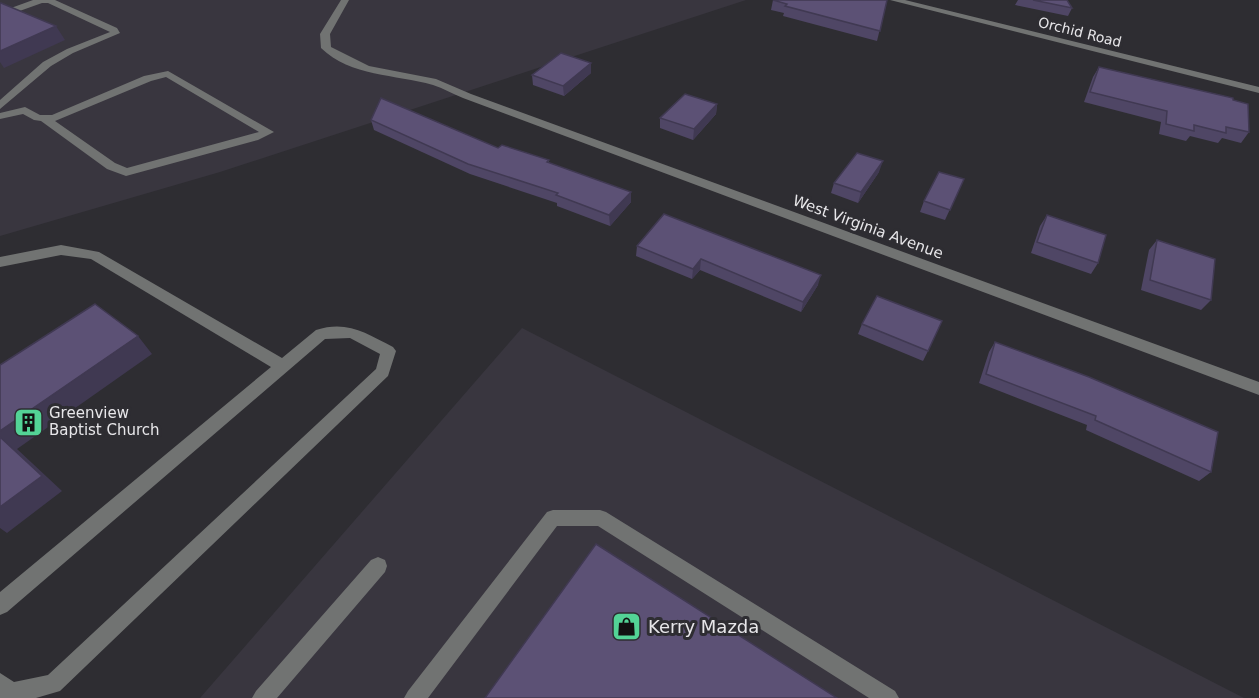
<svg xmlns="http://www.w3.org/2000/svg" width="1259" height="698" font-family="'DejaVu Sans',sans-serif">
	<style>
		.built { fill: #39363f }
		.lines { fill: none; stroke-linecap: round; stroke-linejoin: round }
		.minor { fill: #717372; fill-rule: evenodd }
		.wall { fill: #4f4665 }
		.shaded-wall { fill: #403952 }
		.building { fill: #5c5175; stroke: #403952; stroke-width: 1.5 }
		.labels { text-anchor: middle; stroke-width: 6; stroke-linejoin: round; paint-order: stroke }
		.far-street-label { font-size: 14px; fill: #e7e6e9; stroke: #2e2d32 }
		.street-label { font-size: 15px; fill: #e7e6e9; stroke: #2e2d32 }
		.poi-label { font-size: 15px; fill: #e7e6e9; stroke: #2e2d32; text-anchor: start }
		.near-poi-label { font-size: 18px; fill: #e7e6e9; stroke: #2e2d32; text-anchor: start }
	</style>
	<rect width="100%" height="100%" fill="#2e2d32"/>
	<path class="built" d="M 0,0 L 746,0 L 220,172 L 0,236 Z
		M 522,328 L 1244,698 L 200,698 Z"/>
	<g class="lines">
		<path class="minor" d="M 33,0 L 55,0 L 117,28 L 120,33 L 73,53 L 51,66 L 0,109 L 0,100 L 43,62 L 67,49 L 110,32 L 48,3 L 42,3 L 0,18 L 0,12 Z
			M 341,0 L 349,0 L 330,34 L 331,47 L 369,66 L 436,79 L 471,94 L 1259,382 L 1259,395 L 463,98 C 453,94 443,88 433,85 C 395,74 351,77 321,48 L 320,34 Z
			M 890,0 L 905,0 L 1259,87 L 1259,93 Z
			M 168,71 L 274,132 L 258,140 L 126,176 L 107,169 L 41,121 L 34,120 L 23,114 L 0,119 L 0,113 L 25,107 L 40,115 L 52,115 L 144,76 ZM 166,77 L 259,132 L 127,168 L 115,163 L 55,121 L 151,81 Z
			M 61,245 L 99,252 L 282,358 L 316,330 C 347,320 366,333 393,347 L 396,351 L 388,376 L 60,691 L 36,698 L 0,698 L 0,673 L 14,682 L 48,675 L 376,369 L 380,354 L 350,338 L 325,339 L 7,612 L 0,615 L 0,592 L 271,367 L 91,259 L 61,255 L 0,267 L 0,257 Z
			M 553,510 L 600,510 L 606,512 L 895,691 L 899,698 L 869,698 L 598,526 L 557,526 L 428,698 L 404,698 L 408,691 L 547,512 Z
			M 378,557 L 385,560 L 387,566 L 385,572 L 277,698 L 252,698 L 256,691 L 371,560 Z"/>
	</g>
	<path class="wall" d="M 773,0 L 887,0 L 877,41 L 783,16 L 784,13 L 771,10 Z
		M 1018,0 L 1067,0 L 1072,8 L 1068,16 L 1015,5 Z
		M 1099,67 L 1233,100 L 1249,132 L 1241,143 L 1222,138 L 1218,143 L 1190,136 L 1186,141 L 1159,134 L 1161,122 L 1084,102 L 1093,77 Z
		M 591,73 L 564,96 L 533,85 L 532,75 Z
		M 717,104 L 716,114 L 693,140 L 660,128 L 660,118 Z
		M 371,120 L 549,160 L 549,163 L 631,192 L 631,202 L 610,226 L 557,206 L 557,203 L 470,174 L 374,130 Z
		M 879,172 L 858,203 L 831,193 L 834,183 Z
		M 964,179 L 945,220 L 920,212 L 924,201 Z
		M 1047,215 L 1098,263 L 1091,274 L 1031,253 L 1040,226 Z
		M 1157,240 L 1211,300 L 1201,310 L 1141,290 L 1149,250 Z
		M 637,246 L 818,285 L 801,312 L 700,270 L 692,279 L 636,256 Z
		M 862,324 L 928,351 L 923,361 L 858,334 Z
		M 995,342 L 1211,472 L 1199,481 L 1086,430 L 1087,425 L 979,383 L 989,352 Z"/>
	<path class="shaded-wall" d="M 56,26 L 65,40 L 4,68 L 0,62 L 0,51 Z
		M 591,63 L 591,73 L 564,96 L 563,86 Z
		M 717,104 L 716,114 L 693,140 L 694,129 Z
		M 883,161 L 879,172 L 858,203 L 861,192 Z
		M 631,192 L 631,202 L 610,226 L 609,215 Z
		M 701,259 L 700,270 L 692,279 L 693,269 Z
		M 821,275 L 818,285 L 801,312 L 803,302 Z
		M 138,336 L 152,354 L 17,449 L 62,491 L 7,533 L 0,528 L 0,431 Z"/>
	<path class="building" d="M 773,0 L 887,0 L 880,31 L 785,6 L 787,4 Z
		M 1033,0 L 1067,0 L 1072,8 Z
		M 1,3 L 56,26 L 0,51 L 0,4 Z
		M 561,53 L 591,63 L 563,86 L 532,75 Z
		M 1099,67 L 1233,98 L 1233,100 L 1248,104 L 1249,132 L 1226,127 L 1226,133 L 1194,125 L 1194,131 L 1166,124 L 1167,111 L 1090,92 Z
		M 685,94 L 717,104 L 694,129 L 660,118 Z
		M 381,98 L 498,148 L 502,145 L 549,160 L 547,162 L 631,192 L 609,215 L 556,195 L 558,193 L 468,164 L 371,120 Z
		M 857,153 L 883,161 L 861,192 L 834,183 Z
		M 939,172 L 964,179 L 950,210 L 924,201 Z
		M 664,214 L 821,275 L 803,302 L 701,259 L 693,269 L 637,246 Z
		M 1047,215 L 1106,235 L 1098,263 L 1037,242 Z
		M 1157,240 L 1215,259 L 1211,300 L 1150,280 Z
		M 877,296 L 942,321 L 928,351 L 862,324 Z
		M 95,304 L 138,336 L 0,431 L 0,365 Z
		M 995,342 L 1089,377 L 1218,432 L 1211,472 L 1095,420 L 1096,416 L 986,374 Z
		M 0,437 L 42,476 L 0,507 Z
		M 596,544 L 837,698 L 485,698 Z"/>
	<defs>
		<symbol id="building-square" viewBox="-11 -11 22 22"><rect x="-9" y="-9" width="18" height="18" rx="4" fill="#53d396" stroke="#2e2d32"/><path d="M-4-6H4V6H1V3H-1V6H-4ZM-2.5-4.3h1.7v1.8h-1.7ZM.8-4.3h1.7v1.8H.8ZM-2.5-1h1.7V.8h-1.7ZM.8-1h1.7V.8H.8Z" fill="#111"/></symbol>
		<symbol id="shop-square" viewBox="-11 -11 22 22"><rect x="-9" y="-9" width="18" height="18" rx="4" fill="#53d396" stroke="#2e2d32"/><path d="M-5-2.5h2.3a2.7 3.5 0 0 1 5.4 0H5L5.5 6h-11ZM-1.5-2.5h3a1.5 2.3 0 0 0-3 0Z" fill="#111"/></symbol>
	</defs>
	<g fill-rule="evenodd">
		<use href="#building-square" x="12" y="406" width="33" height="33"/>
		<use href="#shop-square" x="610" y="610" width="33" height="33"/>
	</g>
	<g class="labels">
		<g class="far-street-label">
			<text transform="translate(1080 32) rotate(14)" y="5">Orchid Road</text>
		</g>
		<g class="street-label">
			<text transform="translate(868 227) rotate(20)" y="5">West Virginia Avenue</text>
		</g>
		<g class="poi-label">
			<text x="49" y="418">Greenview<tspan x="49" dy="17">Baptist Church</tspan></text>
		</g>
		<g class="near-poi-label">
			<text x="648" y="633">Kerry Mazda</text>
		</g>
	</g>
</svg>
